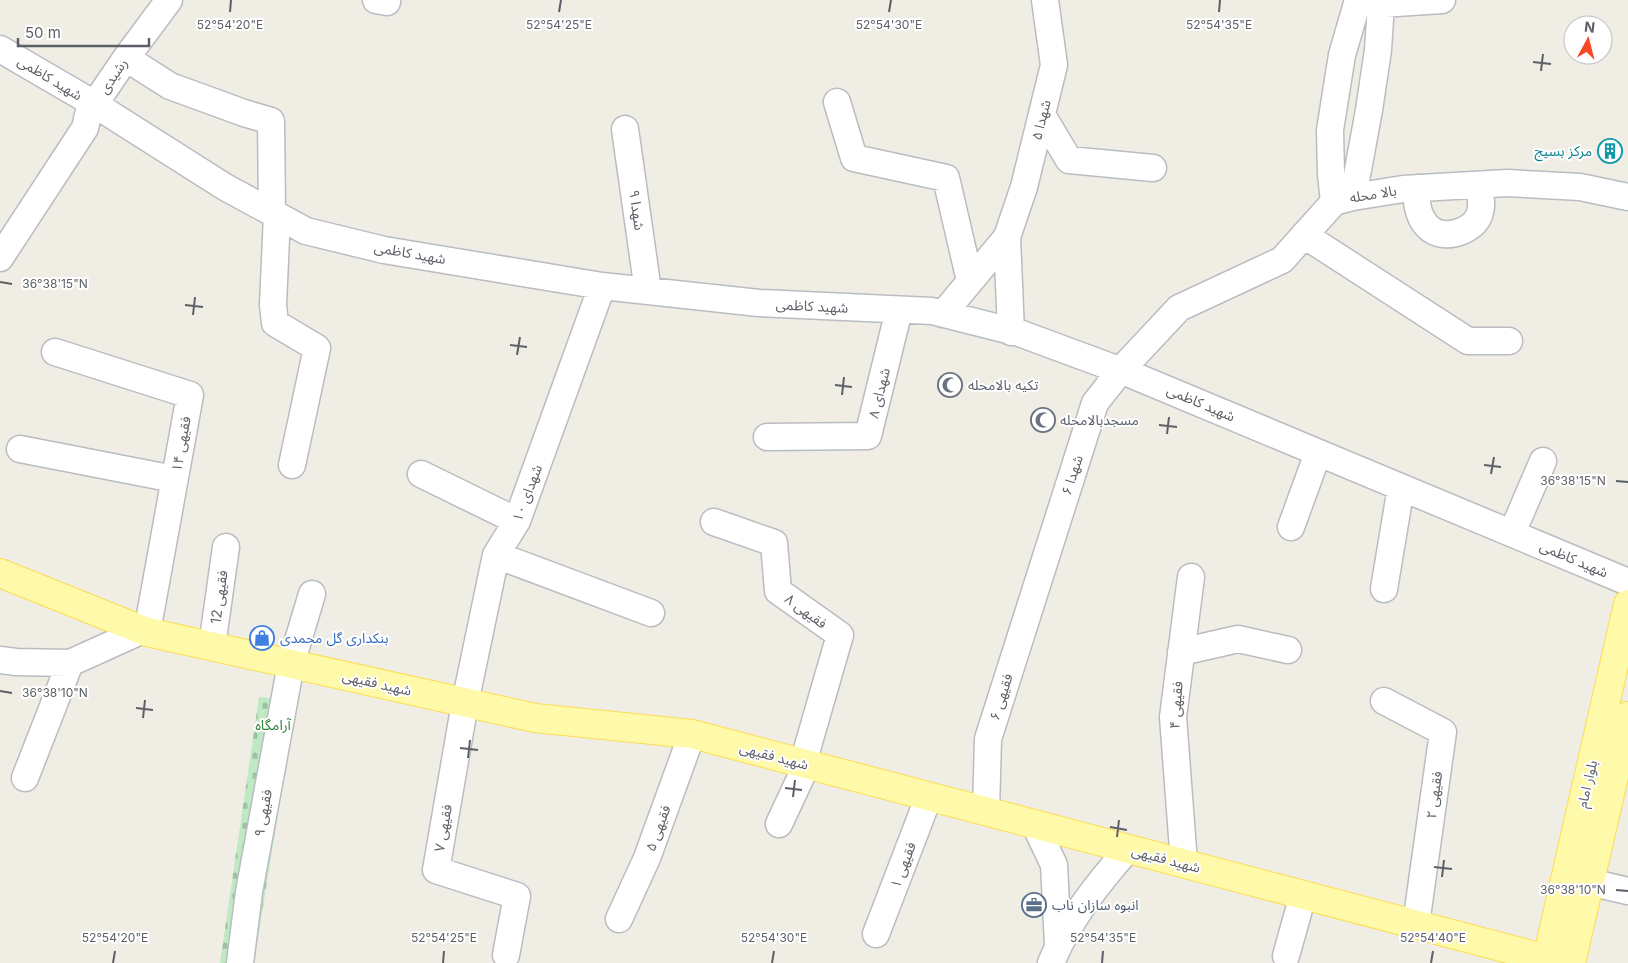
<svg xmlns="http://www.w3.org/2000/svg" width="1628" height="963" font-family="Inter,'Noto Sans Arabic',sans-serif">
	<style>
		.cemetery { fill: url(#cemetery-stones) }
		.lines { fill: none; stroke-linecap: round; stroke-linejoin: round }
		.minor-casing { stroke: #b9bcc1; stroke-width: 29 }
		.major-casing { stroke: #fcdd51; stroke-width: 30 }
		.minor { stroke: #fff; stroke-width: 26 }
		.major { stroke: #fff9aa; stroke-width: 28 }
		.ticks { fill: none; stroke: #5c5f66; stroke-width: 2 }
		.labels { text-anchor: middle; stroke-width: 4; stroke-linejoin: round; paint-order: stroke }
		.street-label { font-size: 14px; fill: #5c5f66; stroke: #fff }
		.culture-label { font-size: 14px; fill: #0d838f; stroke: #fff; text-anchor: end }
		.worship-label { font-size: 14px; fill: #5b616d; stroke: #fff; text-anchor: start }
		.shop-label { font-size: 14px; fill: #366cbe; stroke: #fff; text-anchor: start }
		.park-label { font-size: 14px; fill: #2e833a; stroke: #fff }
		.service-label { font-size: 14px; fill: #4e5e75; stroke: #fff; text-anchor: start }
		.ticks-label { font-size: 12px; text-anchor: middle; fill: #5c5f66; stroke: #fff; stroke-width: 4; stroke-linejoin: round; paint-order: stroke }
	</style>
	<defs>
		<pattern id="cemetery-stones" width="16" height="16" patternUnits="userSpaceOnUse" patternTransform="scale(1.25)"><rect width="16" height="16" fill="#bfe9c3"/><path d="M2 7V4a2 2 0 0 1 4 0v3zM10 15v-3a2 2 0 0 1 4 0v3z" fill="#9ec0a2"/></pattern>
	</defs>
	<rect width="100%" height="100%" fill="#f0eee4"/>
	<path class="cemetery" d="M 259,697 L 296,701 L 254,963 L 220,963 Z"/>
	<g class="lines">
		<defs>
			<path id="minor" d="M 376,0 L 387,2 L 387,0
				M 1372,0 L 1381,4 L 1442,0
				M 0,49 L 91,102 L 225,187 L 306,231 L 384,250 L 602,286 L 759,303 L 932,311 L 1019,333 L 1130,374 L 1628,582
				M 126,58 L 170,86 L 244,113 L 271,121 L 272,212
				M 837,102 L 854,158 L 946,178 L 970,281
				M 94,105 L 126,58 L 169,0
				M 1042,115 L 1069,160 L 1153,168
				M 625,129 L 648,291
				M 1417,188 C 1414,217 1430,244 1462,231 C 1471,227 1478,222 1480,212 C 1483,203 1480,193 1477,185
				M 1353,197 L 1369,110 L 1378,50 L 1381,4
				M 1334,202 L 1331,174 L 1330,130 L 1342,55 L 1358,0
				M 277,215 L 273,305 L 275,323 L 317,348 L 292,465
				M 1304,235 L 1468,341 L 1509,341
				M 0,258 L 85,128 L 91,102
				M 943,314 L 1007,237
				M 1011,332 L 1007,237 L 1024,187 L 1054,65 L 1045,0
				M 55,352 L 190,395 L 147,632
				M 767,437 L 868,436 L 899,310
				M 20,449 L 174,479
				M 421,474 L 517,521
				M 714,522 L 774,543 L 778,591 L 840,635 L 803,763
				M 1291,527 L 1318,453
				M 1512,533 L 1543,461
				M 496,555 L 651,613
				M 1384,589 L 1401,487
				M 212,646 L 226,547
				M 1181,652 L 1238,639 L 1288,650
				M 0,660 L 16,662 L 70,663 L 143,630
				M 1384,701 L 1443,732 L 1416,924
				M 25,778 L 70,663
				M 986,811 L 988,739 L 1095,403 L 1121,370 L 1179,308 L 1282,260 L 1334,202 L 1353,197 L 1403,189 L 1507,183 L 1580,187 L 1628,197
				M 779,824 L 807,764
				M 1035,825 L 1054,865 L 1058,945
				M 1184,863 L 1173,717 L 1191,577
				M 1589,882 L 1628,891
				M 619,919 L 647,858 L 692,734
				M 876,934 L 929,796
				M 506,955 L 517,896 L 436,870 L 465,703 L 496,555 L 517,521 L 602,286
				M 1286,956 L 1303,895
				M 240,963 L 249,892 L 291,664 L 312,594
				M 1051,963 C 1068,921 1098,883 1128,849"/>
			<path id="major" d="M 0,573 L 147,632 L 535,718 L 692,734 L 1562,963
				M 1546,963 L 1628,604
				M 1571,963 L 1628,716"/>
		</defs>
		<use href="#minor" class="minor-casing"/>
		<use href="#major" class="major-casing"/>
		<use href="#minor" class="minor"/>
		<use href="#major" class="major"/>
	</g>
	<path class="ticks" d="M 230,12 L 231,0M 559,12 L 561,0M 889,12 L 891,0M 1219,12 L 1220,0M 1533,62 L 1551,64M 1541,71 L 1543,54M 0,282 L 12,284M 185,305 L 203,307M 193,315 L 195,297M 510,345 L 527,347M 517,355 L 520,337M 835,385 L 852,387M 842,395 L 844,377M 1159,425 L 1177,427M 1167,434 L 1169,417M 1484,465 L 1501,467M 1491,474 L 1494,457M 1616,481 L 1628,482M 0,691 L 12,693M 136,708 L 153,710M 143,718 L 145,700M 460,748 L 478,750M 468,758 L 470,740M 785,788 L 802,790M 793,797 L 795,780M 1110,827 L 1127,830M 1117,837 L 1119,820M 1434,867 L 1452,869M 1442,877 L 1444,860M 1616,890 L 1628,891M 113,963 L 115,951M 443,963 L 444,951M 772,963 L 774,951M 1102,963 L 1103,951M 1431,963 L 1433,951"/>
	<defs>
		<symbol id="building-ring" viewBox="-11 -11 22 22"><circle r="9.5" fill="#fff" stroke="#0f9aa8" stroke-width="1.5"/><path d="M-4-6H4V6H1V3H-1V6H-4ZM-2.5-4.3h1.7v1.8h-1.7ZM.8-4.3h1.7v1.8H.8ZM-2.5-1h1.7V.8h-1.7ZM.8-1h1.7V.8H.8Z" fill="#0f9aa8"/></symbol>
		<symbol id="mosque-ring" viewBox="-11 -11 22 22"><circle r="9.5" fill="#fff" stroke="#6b7280" stroke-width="1.5"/><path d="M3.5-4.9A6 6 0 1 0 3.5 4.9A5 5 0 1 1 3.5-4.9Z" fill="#6b7280"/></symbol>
		<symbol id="shop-ring" viewBox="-11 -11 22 22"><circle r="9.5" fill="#fff" stroke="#3f7fe0" stroke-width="1.5"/><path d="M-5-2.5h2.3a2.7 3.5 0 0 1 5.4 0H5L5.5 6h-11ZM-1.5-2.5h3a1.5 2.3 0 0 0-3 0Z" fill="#3f7fe0"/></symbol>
		<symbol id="office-ring" viewBox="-11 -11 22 22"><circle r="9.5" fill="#fff" stroke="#5c6f8a" stroke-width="1.5"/><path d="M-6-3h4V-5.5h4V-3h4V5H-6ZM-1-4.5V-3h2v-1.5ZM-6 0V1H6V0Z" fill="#5c6f8a"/></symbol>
	</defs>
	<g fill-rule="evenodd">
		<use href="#building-ring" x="1596" y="137" width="28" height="28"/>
		<use href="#mosque-ring" x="936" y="371" width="28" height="28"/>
		<use href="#mosque-ring" x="1029" y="406" width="28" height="28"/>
		<use href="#shop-ring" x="248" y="624" width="28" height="28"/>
		<use href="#office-ring" x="1020" y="891" width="28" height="28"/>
	</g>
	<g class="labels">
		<g class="street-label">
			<text transform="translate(113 76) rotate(-56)" y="5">رشیدی</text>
			<text transform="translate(50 78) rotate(31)" y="5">شهید کاظمی</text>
			<text transform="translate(1041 120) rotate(-76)" y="5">شهدا ۵</text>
			<text transform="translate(1373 194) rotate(-9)" y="5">بالا محله</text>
			<text transform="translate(637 210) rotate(82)" y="5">شهدا ۹</text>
			<text transform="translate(410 253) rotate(10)" y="5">شهید کاظمی</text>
			<text transform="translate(812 306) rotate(3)" y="5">شهید کاظمی</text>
			<text transform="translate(879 393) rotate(-76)" y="5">شهدای ۸</text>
			<text transform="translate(1201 403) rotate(23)" y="5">شهید کاظمی</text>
			<text transform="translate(181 444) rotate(-80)" y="5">فقیهی ۱۴</text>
			<text transform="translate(1072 475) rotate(-72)" y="5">شهدا ۶</text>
			<text transform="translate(527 493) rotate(-69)" y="5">شهدای ۱۰</text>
			<text transform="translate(1574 559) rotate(23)" y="5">شهید کاظمی</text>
			<text transform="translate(219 597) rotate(-82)" y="5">فقیهی 12</text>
			<text transform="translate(806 611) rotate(36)" y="5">فقیهی ۸</text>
			<text transform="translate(377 683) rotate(13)" y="5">شهید فقیهی</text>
			<text transform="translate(1001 697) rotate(-73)" y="5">فقیهی ۶</text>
			<text transform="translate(1176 705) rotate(-86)" y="5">فقیهی ۴</text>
			<text transform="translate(774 756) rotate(15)" y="5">شهید فقیهی</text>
			<text transform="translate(1587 784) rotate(-77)" y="5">بلوار امام</text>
			<text transform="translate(1434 795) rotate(-82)" y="5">فقیهی ۲</text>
			<text transform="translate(263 813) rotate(-80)" y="5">فقیهی ۹</text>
			<text transform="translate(443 828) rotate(-80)" y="5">فقیهی ۷</text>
			<text transform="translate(658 828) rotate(-70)" y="5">فقیهی ۵</text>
			<text transform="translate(1166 859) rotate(15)" y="5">شهید فقیهی</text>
			<text transform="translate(903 865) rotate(-69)" y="5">فقیهی ۱</text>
		</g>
		<g class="culture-label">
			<text x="1592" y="156">مرکز بسیج</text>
		</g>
		<g class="worship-label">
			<text x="968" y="390">تکیه بالامحله</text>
			<text x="1060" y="425">مسجدبالامحله</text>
		</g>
		<g class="shop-label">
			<text x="280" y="643">بنکداری گل محمدی</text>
		</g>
		<g class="park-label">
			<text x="273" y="730">آرامگاه</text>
		</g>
		<g class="service-label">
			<text x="1052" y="910">انبوه سازان ناب</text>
		</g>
	</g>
	<g class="ticks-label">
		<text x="230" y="29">52°54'20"E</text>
		<text x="559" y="29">52°54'25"E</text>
		<text x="889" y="29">52°54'30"E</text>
		<text x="1219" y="29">52°54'35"E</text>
		<text x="55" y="288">36°38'15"N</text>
		<text x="1573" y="485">36°38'15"N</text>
		<text x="55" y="697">36°38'10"N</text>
		<text x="1573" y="894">36°38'10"N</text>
		<text x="115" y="942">52°54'20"E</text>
		<text x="444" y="942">52°54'25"E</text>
		<text x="774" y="942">52°54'30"E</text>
		<text x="1103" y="942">52°54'35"E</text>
		<text x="1433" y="942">52°54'40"E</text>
	</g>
	<g transform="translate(1588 40) rotate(7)"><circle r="24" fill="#ffffff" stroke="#bebfc2"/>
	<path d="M0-4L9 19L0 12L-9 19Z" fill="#f74823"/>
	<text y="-8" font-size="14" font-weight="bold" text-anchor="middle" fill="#5c5f66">N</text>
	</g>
	<path d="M18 38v8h131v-8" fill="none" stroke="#5c5f66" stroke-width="2.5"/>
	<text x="25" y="38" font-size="15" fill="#5c5f66" stroke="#ffffff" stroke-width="4" paint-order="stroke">50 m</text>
</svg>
